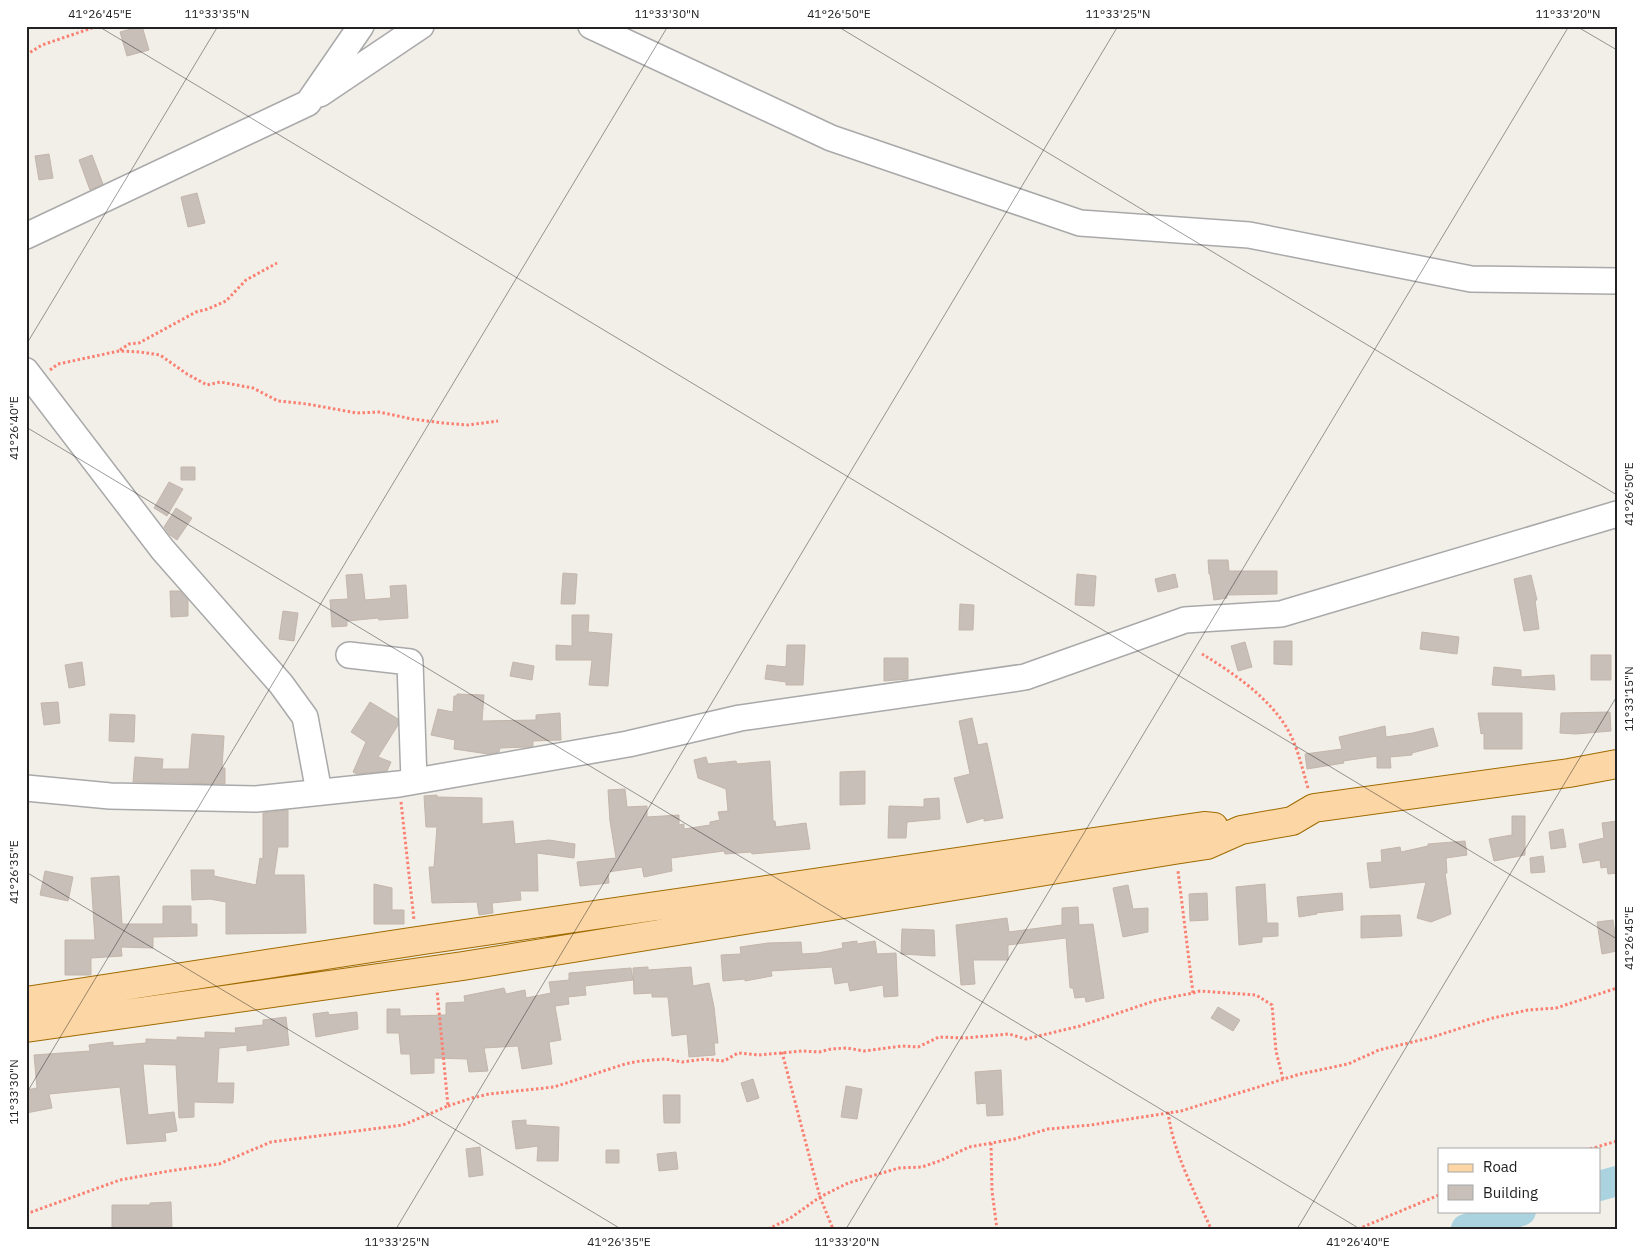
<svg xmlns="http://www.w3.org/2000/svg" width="1643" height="1255" font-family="'IBM Plex Sans',sans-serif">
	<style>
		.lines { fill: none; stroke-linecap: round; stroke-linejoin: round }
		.river { stroke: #aad3df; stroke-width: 30 }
		.building { fill: #c7bfb8; stroke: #c4b6ab }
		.minor-casing { stroke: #a9a9a9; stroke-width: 28 }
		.major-casing { stroke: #a06b00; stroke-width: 30 }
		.path { stroke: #fa8072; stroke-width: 3; stroke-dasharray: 2.5 2.5; stroke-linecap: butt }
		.minor { stroke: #fff; stroke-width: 25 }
		.major { stroke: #fcd6a4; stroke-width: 28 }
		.ticks { fill: none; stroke: #222; stroke-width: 1; stroke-opacity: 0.45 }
		.neatline { fill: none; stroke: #222; stroke-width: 2 }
		.ticks-label { font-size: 12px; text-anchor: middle; fill: #222 }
	</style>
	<rect width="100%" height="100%" fill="#f2efe9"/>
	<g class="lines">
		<path class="river" d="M 1599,1186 L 1617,1181
			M 1466,1229 L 1521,1211"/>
	</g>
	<path class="building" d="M 142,26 L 149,50 L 127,56 L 120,32 Z
		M 49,154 L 53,178 L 39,180 L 35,156 Z
		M 92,155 L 103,184 L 90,190 L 79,160 Z
		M 197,193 L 205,223 L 188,227 L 181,197 Z
		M 181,467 L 195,467 L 195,480 L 181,480 Z
		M 169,482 L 183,489 L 167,516 L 154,508 Z
		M 176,508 L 192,518 L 177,540 L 170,535 L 164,527 Z
		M 1208,560 L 1228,560 L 1229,571 L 1277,571 L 1277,594 L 1227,595 L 1227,598 L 1214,600 L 1210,574 L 1209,574 Z
		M 563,573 L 577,574 L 575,604 L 561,604 Z
		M 362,574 L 365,600 L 391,598 L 390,586 L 406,585 L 408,618 L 379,620 L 378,618 L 347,621 L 347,626 L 332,627 L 330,600 L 348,599 L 346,575 Z
		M 1077,574 L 1096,576 L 1094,606 L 1075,605 Z
		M 1175,574 L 1178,587 L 1158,592 L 1155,579 Z
		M 1531,575 L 1537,600 L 1535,600 L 1539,629 L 1524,631 L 1514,579 Z
		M 170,591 L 180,591 L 188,600 L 188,616 L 171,617 Z
		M 960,604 L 974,605 L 973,630 L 959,630 Z
		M 283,611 L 298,613 L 294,641 L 279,639 Z
		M 572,615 L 589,615 L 588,632 L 612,634 L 608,686 L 589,685 L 592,660 L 556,660 L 556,645 L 572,646 Z
		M 1422,632 L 1459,637 L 1457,654 L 1420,649 Z
		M 1274,641 L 1292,641 L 1292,665 L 1274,664 Z
		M 1245,642 L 1252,667 L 1238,671 L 1231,646 Z
		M 787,645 L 805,645 L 803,685 L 786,685 L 786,682 L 765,679 L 767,665 L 786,667 Z
		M 1591,655 L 1611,655 L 1611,680 L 1591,680 Z
		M 884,658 L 908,658 L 908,679 L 884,681 Z
		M 82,662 L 85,685 L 69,688 L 65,665 Z
		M 513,662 L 534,666 L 532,680 L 510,676 Z
		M 1494,667 L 1521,670 L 1521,677 L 1554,675 L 1555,690 L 1492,685 Z
		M 457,694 L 484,695 L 482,721 L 536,720 L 536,715 L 560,713 L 561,740 L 533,741 L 533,746 L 529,747 L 500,748 L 499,752 L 488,754 L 454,749 L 455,740 L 431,735 L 438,709 L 453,712 L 454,696 L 457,696 Z
		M 58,702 L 60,723 L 44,725 L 41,703 Z
		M 370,702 L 398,719 L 398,725 L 378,757 L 391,762 L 387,771 L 357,774 L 353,772 L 366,742 L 351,732 Z
		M 1610,712 L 1611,731 L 1576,734 L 1560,733 L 1561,713 Z
		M 1478,713 L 1522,713 L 1522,749 L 1484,749 L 1484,733 L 1481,734 Z
		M 110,714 L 135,715 L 134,742 L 109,741 Z
		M 972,718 L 978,745 L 987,743 L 1003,818 L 984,821 L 984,818 L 967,823 L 954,778 L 970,774 L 959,721 Z
		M 1385,726 L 1386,737 L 1413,733 L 1433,728 L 1438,746 L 1412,753 L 1412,755 L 1390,757 L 1391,768 L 1377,768 L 1377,756 L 1343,761 L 1344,763 L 1307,769 L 1305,754 L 1342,749 L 1339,737 Z
		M 192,734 L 224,736 L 222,768 L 225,768 L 225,784 L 133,782 L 135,757 L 163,759 L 162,769 L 189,769 Z
		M 706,757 L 708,764 L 736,761 L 737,764 L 770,761 L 773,821 L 775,821 L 776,827 L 806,823 L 810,849 L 752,854 L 751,852 L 725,854 L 724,851 L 671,858 L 672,871 L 644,877 L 642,867 L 608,872 L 609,883 L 580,886 L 577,862 L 616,858 L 610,821 L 608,790 L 625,789 L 627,807 L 647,806 L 647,817 L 679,815 L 679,825 L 684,824 L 684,829 L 710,825 L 710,822 L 720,820 L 718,812 L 728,811 L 726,789 L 698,778 L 694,760 Z
		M 865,771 L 865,804 L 840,805 L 840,772 Z
		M 437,795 L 437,797 L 482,798 L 482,824 L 513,821 L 515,844 L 549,840 L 575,844 L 574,858 L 537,853 L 538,891 L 520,891 L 521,900 L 492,903 L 493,913 L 479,915 L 477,902 L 432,903 L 429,867 L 434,867 L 437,827 L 426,827 L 424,796 Z
		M 939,798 L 940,819 L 907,822 L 906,838 L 888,838 L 889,806 L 924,807 L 924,799 Z
		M 288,810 L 288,847 L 278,847 L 274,875 L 304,875 L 306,933 L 226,934 L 226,902 L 210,899 L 192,900 L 191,870 L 214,870 L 214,876 L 256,885 L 260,858 L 263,859 L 263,813 Z
		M 1512,816 L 1525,816 L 1525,855 L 1494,861 L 1489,839 L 1512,835 Z
		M 1617,821 L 1617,873 L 1608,874 L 1607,867 L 1601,868 L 1600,860 L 1583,863 L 1579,844 L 1604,838 L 1602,823 Z
		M 1563,829 L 1566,847 L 1551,849 L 1549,832 Z
		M 1465,841 L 1467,855 L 1446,858 L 1447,873 L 1445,873 L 1451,914 L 1431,922 L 1417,918 L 1426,882 L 1370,888 L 1367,863 L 1382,862 L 1381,850 L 1400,847 L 1401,852 L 1428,846 L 1428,844 Z
		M 1543,856 L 1545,872 L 1531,873 L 1530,858 Z
		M 45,871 L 73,877 L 68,901 L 40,895 Z
		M 119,876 L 122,924 L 163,924 L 163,906 L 191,906 L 191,924 L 197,924 L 197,936 L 153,937 L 153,948 L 121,947 L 122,956 L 91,958 L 91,975 L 65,975 L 65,940 L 95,940 L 91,878 Z
		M 374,884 L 392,888 L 392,910 L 404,910 L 404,924 L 374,924 Z
		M 1265,884 L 1267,923 L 1278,923 L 1278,936 L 1262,937 L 1262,942 L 1239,945 L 1236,887 Z
		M 1128,885 L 1133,909 L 1148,908 L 1148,932 L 1123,937 L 1113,888 Z
		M 1207,893 L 1208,920 L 1190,921 L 1189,894 Z
		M 1342,893 L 1343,910 L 1316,913 L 1317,914 L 1299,917 L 1297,897 Z
		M 1078,907 L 1079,925 L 1093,924 L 1104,998 L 1086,1002 L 1085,997 L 1075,998 L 1073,988 L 1070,988 L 1066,938 L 1008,945 L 1008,960 L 973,960 L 975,984 L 961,985 L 956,925 L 1007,918 L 1009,932 L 1062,925 L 1062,908 Z
		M 1400,915 L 1402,936 L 1361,938 L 1361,916 Z
		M 1613,920 L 1617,951 L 1602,954 L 1597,922 Z
		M 902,929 L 934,930 L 935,956 L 901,954 Z
		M 857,941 L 857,944 L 875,941 L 877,954 L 896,953 L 898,996 L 884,997 L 883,985 L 850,991 L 848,982 L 835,984 L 832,967 L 771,971 L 772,976 L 745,981 L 745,979 L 723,981 L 721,955 L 741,954 L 740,947 L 768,943 L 801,942 L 802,954 L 818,953 L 843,948 L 842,943 Z
		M 648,967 L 648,970 L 691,967 L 693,986 L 709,983 L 714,1007 L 718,1043 L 714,1043 L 715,1055 L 689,1057 L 687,1034 L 672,1036 L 668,997 L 652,997 L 652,993 L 634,994 L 633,968 Z
		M 631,968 L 633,980 L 585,986 L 586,995 L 568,997 L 569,1004 L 555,1006 L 561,1040 L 549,1042 L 552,1064 L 522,1069 L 518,1046 L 484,1048 L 488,1071 L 469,1072 L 467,1059 L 434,1058 L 434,1073 L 411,1074 L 410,1054 L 401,1054 L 399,1033 L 387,1033 L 387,1009 L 400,1009 L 400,1016 L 446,1015 L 446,1003 L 465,1002 L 464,996 L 504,988 L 506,994 L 525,990 L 526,998 L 551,993 L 549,982 L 569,980 L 569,973 Z
		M 1218,1007 L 1240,1020 L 1233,1031 L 1211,1018 Z
		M 328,1012 L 329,1015 L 357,1012 L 358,1029 L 316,1037 L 313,1014 Z
		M 286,1017 L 289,1045 L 247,1051 L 247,1045 L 219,1048 L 217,1083 L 234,1083 L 233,1103 L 194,1102 L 194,1117 L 179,1118 L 176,1065 L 143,1064 L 148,1115 L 174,1112 L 177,1131 L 165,1133 L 166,1141 L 127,1144 L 120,1087 L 49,1094 L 52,1108 L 26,1113 L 26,1090 L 37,1088 L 34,1055 L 90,1051 L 89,1045 L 113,1042 L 113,1046 L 146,1043 L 146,1039 L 177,1040 L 177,1037 L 205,1038 L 205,1032 L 236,1033 L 235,1028 L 263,1025 L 263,1020 Z
		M 1001,1070 L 1003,1115 L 987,1116 L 986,1103 L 977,1104 L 975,1072 Z
		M 753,1079 L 759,1098 L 747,1102 L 741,1083 Z
		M 846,1086 L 862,1089 L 857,1119 L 841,1117 Z
		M 663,1095 L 680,1095 L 680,1123 L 664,1123 Z
		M 526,1120 L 526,1125 L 559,1127 L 558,1161 L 537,1161 L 538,1146 L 516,1149 L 512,1121 Z
		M 480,1147 L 483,1175 L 469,1177 L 466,1149 Z
		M 606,1150 L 619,1150 L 619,1163 L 606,1163 Z
		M 676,1152 L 678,1169 L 659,1171 L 657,1154 Z
		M 171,1202 L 172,1229 L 112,1229 L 112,1205 L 150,1205 L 150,1203 Z"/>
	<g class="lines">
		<defs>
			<path id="minor" d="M 591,26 L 831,138 L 1080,223 L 1249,235 L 1471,279 L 1617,281
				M 320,94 L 421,26
				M 26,236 L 308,103 L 361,26
				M 26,371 L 163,550 L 281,684 L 305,717 L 319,792
				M 349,655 L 410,662 L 414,781
				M 26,788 L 110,796 L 256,799 L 399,784 L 628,744 L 740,718 L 1025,677 L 1185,620 L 1281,614 L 1617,514"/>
			<path id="major" d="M 26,1001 L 417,941 L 1204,826 L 1214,827
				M 26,1028 L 463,966 L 1174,850 L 1207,845 L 1241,830 L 1292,821 L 1314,808 L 1569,773 L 1617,764"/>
		</defs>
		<use href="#minor" class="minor-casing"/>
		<use href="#major" class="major-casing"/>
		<path class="path" d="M 26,55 L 42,45 L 92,28
			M 120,350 L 129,344 L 139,343 L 196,312 L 208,309 L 226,301 L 246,280 L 277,263
			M 50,370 L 58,364 L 119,351 L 140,352 L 160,355 L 187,374 L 207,385 L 220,382 L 253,388 L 278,401 L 307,404 L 357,413 L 379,412 L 412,419 L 443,423 L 468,425 L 498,421
			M 1202,654 C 1232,672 1270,698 1288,730 C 1298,748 1302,768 1308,788
			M 401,802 L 414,920
			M 1193,993 L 1200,991 L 1256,995 L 1272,1005 L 1276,1051 L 1283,1079
			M 782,1052 L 820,1197 L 833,1229
			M 448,1106 L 472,1098 L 489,1094 L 554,1087 L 625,1064 L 640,1061 L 665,1059 L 682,1062 L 705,1059 L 724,1061 L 738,1053 L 759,1055 L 802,1051 L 819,1052 L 831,1049 L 847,1048 L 864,1051 L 902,1046 L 918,1047 L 939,1037 L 965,1038 L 1009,1034 L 1026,1039 L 1080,1026 L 1157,1000 L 1193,993 L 1178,871
			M 1168,1112 C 1173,1153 1195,1192 1211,1229
			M 991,1143 L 992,1191 L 997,1229
			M 1590,1149 L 1617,1141
			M 26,1214 L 120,1180 L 169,1171 L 219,1164 L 271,1142 L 403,1125 L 448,1106 L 437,990
			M 768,1229 L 789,1219 L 820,1197 L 848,1183 L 899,1168 L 922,1167 L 942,1160 L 969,1147 L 1014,1139 L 1048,1129 L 1091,1125 L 1181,1111 L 1300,1074 L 1348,1064 L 1379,1050 L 1429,1038 L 1493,1018 L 1528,1010 L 1556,1008 L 1617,988
			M 1358,1229 L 1439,1195"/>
		<use href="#minor" class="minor"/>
		<use href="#major" class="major"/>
	</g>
	<path class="ticks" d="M 98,26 L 1617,939M 837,26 L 1617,495M 1576,26 L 1617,50M 26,345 L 218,26M 26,427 L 1360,1229M 26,872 L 621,1229M 26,1094 L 668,26M 396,1229 L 1118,26M 846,1229 L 1569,26M 1297,1229 L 1617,696"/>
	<rect width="1643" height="1255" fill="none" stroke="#ffffff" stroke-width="55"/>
	<rect x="1438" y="1148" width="162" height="65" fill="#ffffff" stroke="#a7a7a7"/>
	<rect x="1448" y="1164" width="25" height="8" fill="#fcd6a4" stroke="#a7a7a7"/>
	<text x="1483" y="1172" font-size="15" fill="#222222">Road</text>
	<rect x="1448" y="1185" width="25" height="15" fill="#c7bfb8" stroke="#a7a7a7"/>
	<text x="1483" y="1198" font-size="15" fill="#222222">Building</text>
	<rect x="28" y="28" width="1588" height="1200" class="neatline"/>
	<g class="ticks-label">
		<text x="100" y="18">41°26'45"E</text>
		<text x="217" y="18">11°33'35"N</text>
		<text x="667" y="18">11°33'30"N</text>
		<text x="839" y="18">41°26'50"E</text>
		<text x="1118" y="18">11°33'25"N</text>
		<text x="1568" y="18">11°33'20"N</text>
		<text transform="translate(14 428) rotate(-90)" y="4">41°26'40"E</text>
		<text transform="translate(1629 494) rotate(-90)" y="4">41°26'50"E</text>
		<text transform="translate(1629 699) rotate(-90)" y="4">11°33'15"N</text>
		<text transform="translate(14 872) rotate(-90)" y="4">41°26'35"E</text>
		<text transform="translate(1629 938) rotate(-90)" y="4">41°26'45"E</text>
		<text transform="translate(14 1092) rotate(-90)" y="4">11°33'30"N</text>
		<text x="397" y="1246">11°33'25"N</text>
		<text x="619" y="1246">41°26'35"E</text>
		<text x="847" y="1246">11°33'20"N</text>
		<text x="1358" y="1246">41°26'40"E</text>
	</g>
</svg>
